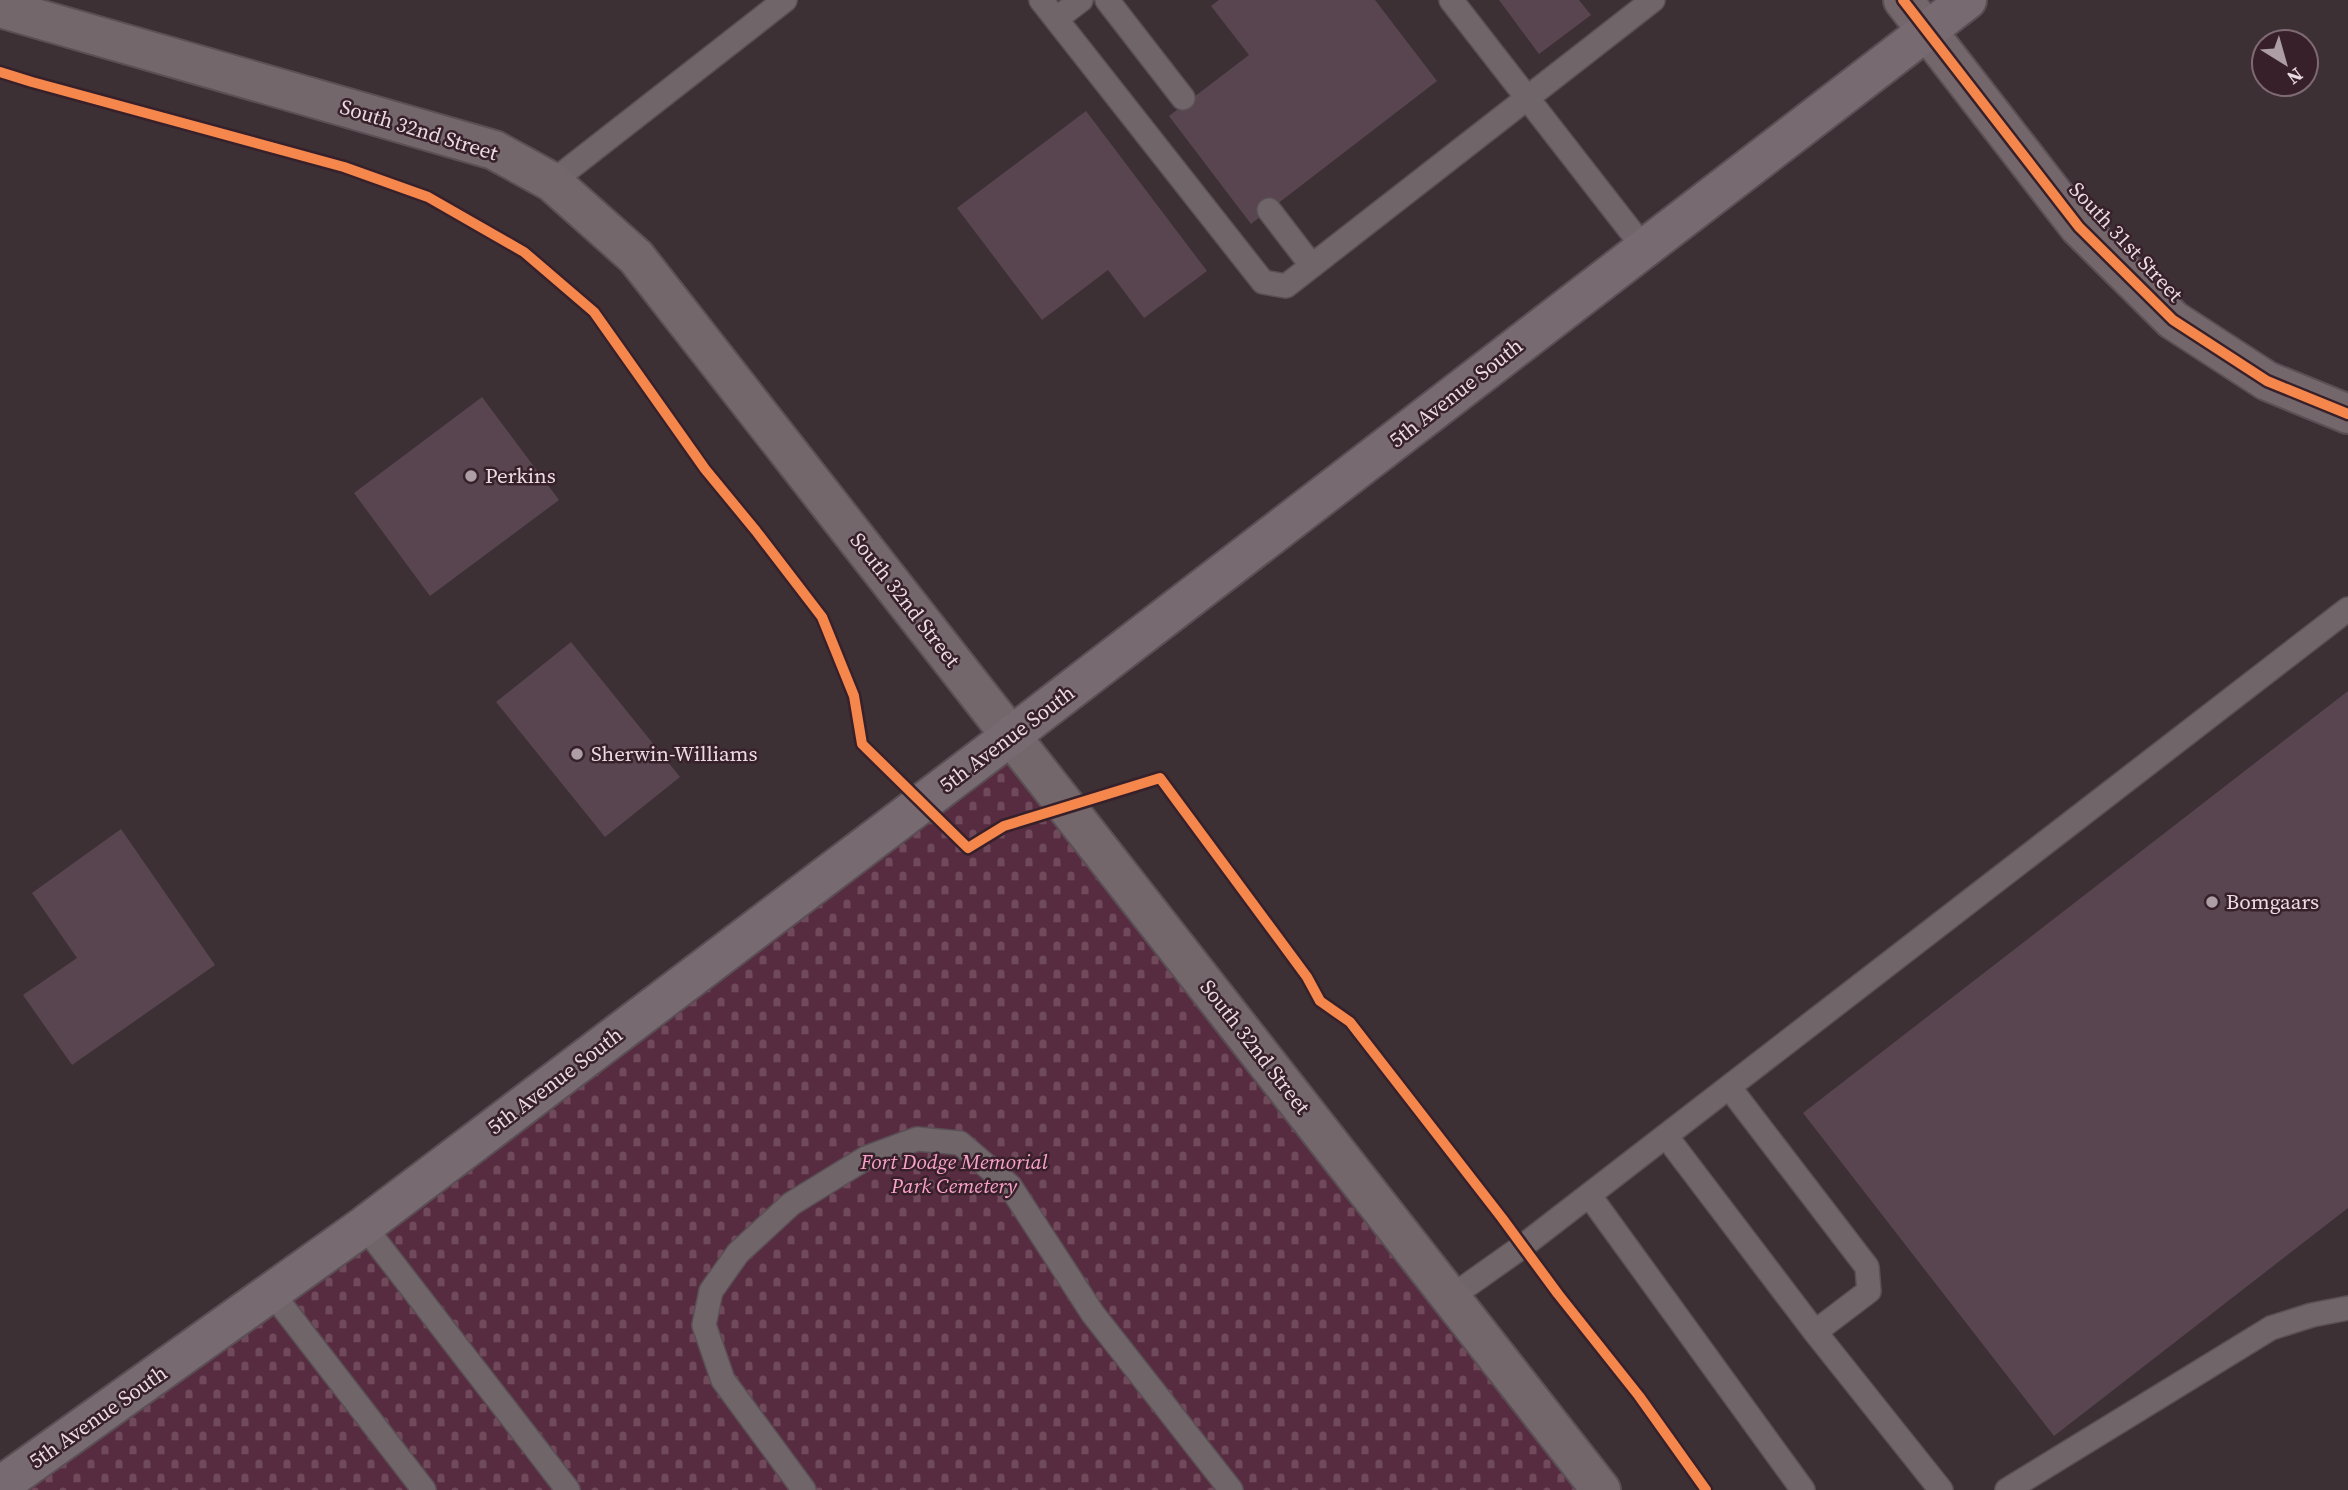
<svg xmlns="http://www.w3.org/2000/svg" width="2348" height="1490" font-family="'Source Serif 4',serif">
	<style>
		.cemetery { fill: url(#cemetery-stones) }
		.building { fill: #59454f }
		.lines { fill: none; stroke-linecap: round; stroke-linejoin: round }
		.lane-casing { stroke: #5a4f54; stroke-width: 26 }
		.secondary-casing { stroke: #5a4f54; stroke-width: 42 }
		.primary-casing { stroke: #5a4f54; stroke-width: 42 }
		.lane { stroke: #70666a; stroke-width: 23 }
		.secondary { stroke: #73676c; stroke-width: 38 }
		.primary { stroke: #776a70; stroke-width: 38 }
		.cycleway-casing { stroke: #37202a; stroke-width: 15 }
		.cycleway { stroke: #f5874c; stroke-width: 10 }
		.poi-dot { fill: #ad9ea5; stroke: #37202a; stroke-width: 2.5 }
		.labels { text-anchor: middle; stroke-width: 5; stroke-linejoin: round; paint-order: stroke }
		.street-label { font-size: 21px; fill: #eadae1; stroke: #37202a }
		.poi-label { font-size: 21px; fill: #eadae1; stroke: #37202a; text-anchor: start }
		.park-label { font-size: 21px; font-style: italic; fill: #faa2c9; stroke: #37202a }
	</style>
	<defs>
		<pattern id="cemetery-stones" width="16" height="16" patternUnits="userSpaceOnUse" patternTransform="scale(1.75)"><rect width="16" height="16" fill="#582c40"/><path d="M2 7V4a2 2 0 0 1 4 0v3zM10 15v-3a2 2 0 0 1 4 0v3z" fill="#704a5b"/></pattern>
	</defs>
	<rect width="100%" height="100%" fill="#3c3035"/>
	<path class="cemetery" d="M 1012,735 L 1601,1490 L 0,1490 Z"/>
	<path class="building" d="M 1219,0 L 1375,0 L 1437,81 L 1251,224 L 1169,116 L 1249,55 L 1211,6 Z
		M 1499,0 L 1579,0 L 1591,15 L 1539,54 Z
		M 1086,111 L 1207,271 L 1144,318 L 1108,270 L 1042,320 L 957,208 Z
		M 482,397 L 559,500 L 430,596 L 354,493 Z
		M 571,642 L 680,777 L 605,837 L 496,702 Z
		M 2348,691 L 2348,1208 L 2054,1436 L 1803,1113 Z
		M 121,829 L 215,965 L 72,1065 L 23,995 L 77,958 L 32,893 Z"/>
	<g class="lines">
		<defs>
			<path id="lane" d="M 1041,0 L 1263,282 L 1286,286 L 1653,0
				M 1107,0 L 1183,98
				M 1451,0 L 1644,248
				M 1056,19 L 1081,0
				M 552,182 L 785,0
				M 1269,210 L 1312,266
				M 1729,1087 L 1867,1267 L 1869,1291 L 1815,1332
				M 1666,1136 L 1815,1332 L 1941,1490
				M 1589,1195 L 1803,1490
				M 364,1226 L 568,1490
				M 272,1293 L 424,1490
				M 1451,1297 L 1523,1246 L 2348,609
				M 804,1490 L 723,1380 L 704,1325 L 711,1291 L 738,1253 L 791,1204 L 866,1158 L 917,1139 L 960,1143 L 1010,1186 L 1093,1314 L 1231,1490
				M 2007,1490 L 2271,1328 L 2312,1315 L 2348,1308"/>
			<path id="secondary" d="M 1903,0 L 2079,227 L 2173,320 L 2267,381 L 2348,414
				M 0,8 L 494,150 L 552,182 L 636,257 L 1601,1490"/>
			<path id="primary" d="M 0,1486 L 364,1226 L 1012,735 L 1967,0"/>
		</defs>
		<use href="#lane" class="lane-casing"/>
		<use href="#secondary" class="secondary-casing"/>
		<use href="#primary" class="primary-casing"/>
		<use href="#lane" class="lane"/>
		<use href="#secondary" class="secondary"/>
		<use href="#primary" class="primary"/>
		<defs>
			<path id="cycleway" d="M 1903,0 L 2079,227 L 2173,320 L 2267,381 L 2348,414
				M 0,72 L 32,82 L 344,167 L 428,197 L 524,252 L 594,312 L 705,469 L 756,531 L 822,617 L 854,696 L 862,744 L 968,848 L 1004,826 L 1160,778 L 1307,977 L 1320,1001 L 1350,1022 L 1502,1218 L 1558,1294 L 1639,1396 L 1706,1490"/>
		</defs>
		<use href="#cycleway" class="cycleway-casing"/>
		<use href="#cycleway" class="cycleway"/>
	</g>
	<g class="poi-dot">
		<circle cx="471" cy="476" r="7"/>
		<circle cx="577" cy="754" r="7"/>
		<circle cx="2212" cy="902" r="7"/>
	</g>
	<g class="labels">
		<g class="street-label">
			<text transform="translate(419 130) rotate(17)" y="7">South 32nd Street</text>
			<text transform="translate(2126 242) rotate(47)" y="7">South 31st Street</text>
			<text transform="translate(1456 393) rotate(-38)" y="7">5th Avenue South</text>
			<text transform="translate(905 600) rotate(52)" y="7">South 32nd Street</text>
			<text transform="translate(1007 739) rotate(-37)" y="7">5th Avenue South</text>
			<text transform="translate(1255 1047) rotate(52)" y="7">South 32nd Street</text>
			<text transform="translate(555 1081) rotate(-37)" y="7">5th Avenue South</text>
			<text transform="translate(98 1417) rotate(-35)" y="7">5th Avenue South</text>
		</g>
		<g class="poi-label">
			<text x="485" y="483">Perkins</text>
			<text x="591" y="761">Sherwin-Williams</text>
			<text x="2226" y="909">Bomgaars</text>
		</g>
		<g class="park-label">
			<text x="954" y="1169">Fort Dodge Memorial<tspan x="954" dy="24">Park Cemetery</tspan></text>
		</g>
	</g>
	<g transform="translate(2285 63) rotate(143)"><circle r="33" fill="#37202a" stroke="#7f6a73" stroke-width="2"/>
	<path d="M0-5L12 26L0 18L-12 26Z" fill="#ad9ea5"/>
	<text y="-10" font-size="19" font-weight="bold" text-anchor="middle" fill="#eadae1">N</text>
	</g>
</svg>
